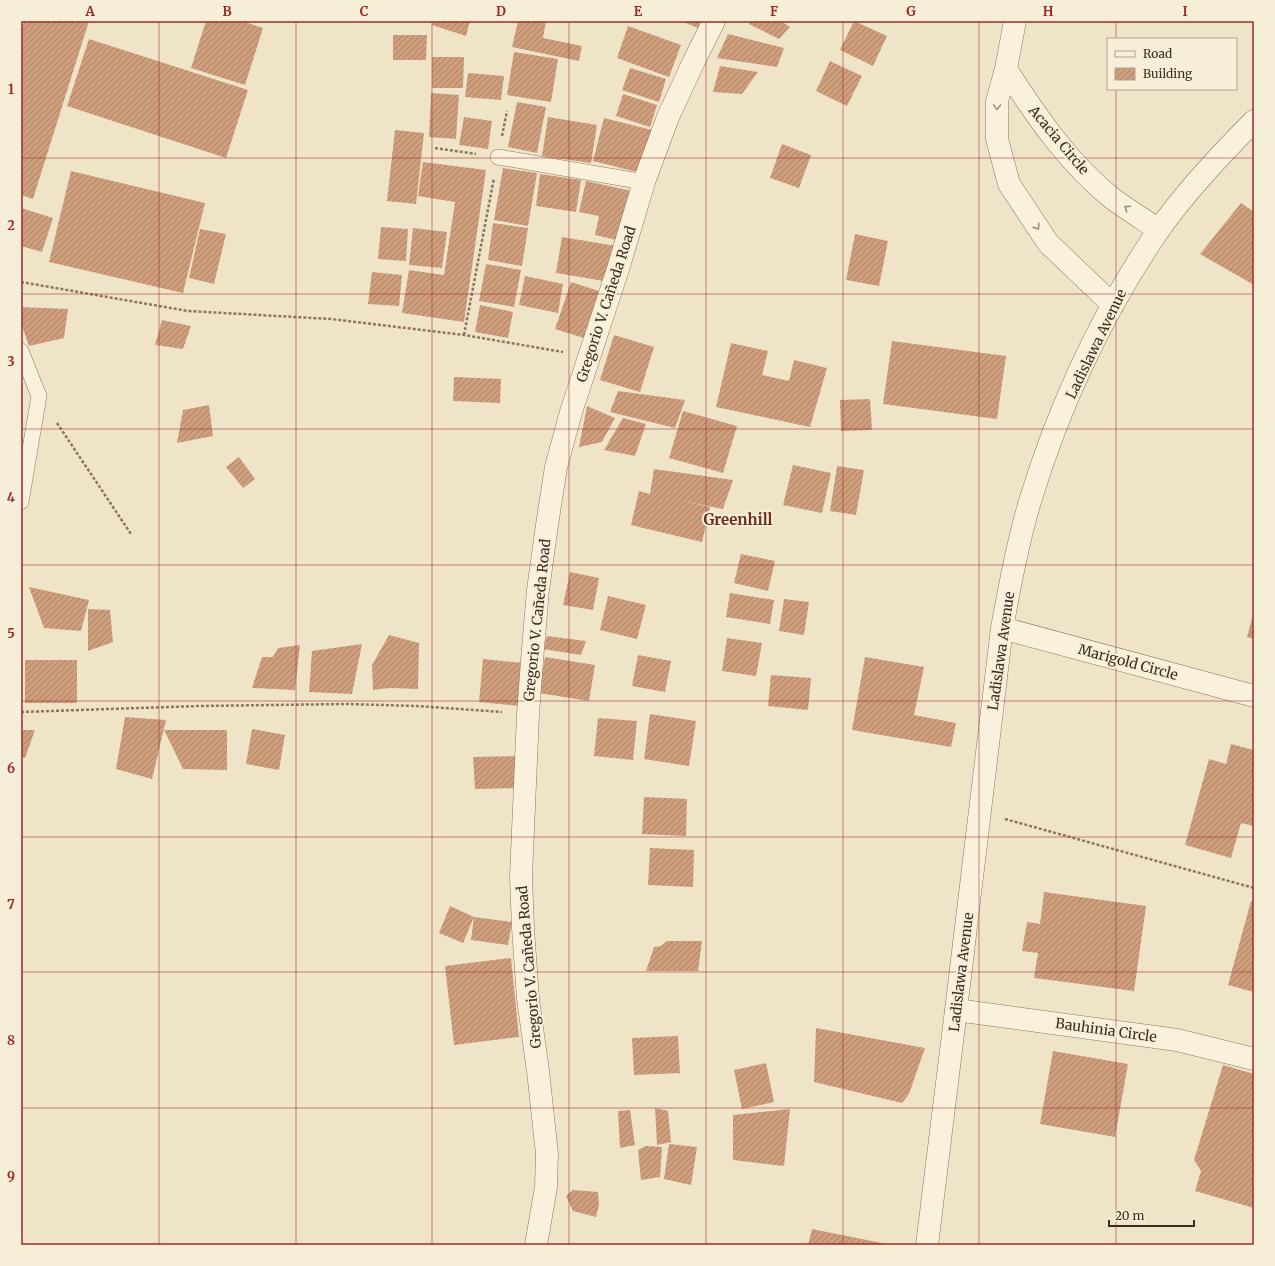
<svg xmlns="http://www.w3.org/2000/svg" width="1275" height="1266" font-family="Merriweather,serif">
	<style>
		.building { fill: url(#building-hatch) }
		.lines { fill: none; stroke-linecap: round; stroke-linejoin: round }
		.service-casing { stroke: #8d765c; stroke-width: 16 }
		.minor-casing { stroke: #8d765c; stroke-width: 23 }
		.path { stroke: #8d765c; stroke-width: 2.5; stroke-dasharray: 3 2; stroke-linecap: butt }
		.service { stroke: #faf1dc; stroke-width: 15 }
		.minor { stroke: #faf1dc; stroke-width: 22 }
		.oneway { stroke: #9c907e }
		.grid { fill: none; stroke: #9e2a2b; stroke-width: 1; stroke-opacity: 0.55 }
		.labels { text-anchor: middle; stroke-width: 4; stroke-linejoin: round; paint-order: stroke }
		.street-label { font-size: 14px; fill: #3d2e20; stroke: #f7eed8 }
		.neighbourhood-label { font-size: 15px; font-weight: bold; fill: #6b2e1e; stroke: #f7eed8 }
		.neatline { fill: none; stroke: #9e2a2b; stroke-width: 1.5 }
		.grid-label { font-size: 13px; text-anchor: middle; font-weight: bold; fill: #9e2a2b }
	</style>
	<defs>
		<pattern id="building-hatch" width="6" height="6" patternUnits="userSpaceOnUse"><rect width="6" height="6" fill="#cf9f7d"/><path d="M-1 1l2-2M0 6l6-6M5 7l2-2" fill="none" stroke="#a98266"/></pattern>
	</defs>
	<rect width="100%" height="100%" fill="#f0e4c8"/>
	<path class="building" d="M 24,21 L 89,21 L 33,199 L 21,195 L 21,31 Z
		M 206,21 L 242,21 L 263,28 L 245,85 L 191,68 Z
		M 433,21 L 470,21 L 466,36 L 432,25 Z
		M 518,21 L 546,21 L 543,38 L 582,46 L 579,61 L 512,47 Z
		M 681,21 L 701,21 L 698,28 Z
		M 751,21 L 781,21 L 790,27 L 779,39 L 749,24 Z
		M 854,21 L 887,36 L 873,66 L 840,50 Z
		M 628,26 L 681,45 L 669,77 L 617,58 Z
		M 728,34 L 784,48 L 777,67 L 717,58 Z
		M 393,35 L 427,35 L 426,60 L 393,60 Z
		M 89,39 L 248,90 L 226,158 L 67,106 Z
		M 514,52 L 558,59 L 551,102 L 507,95 Z
		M 432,57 L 464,57 L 463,88 L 432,88 Z
		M 830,61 L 862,76 L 847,106 L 816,91 Z
		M 720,66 L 758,72 L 742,94 L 713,92 Z
		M 630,68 L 666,79 L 659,102 L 622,90 Z
		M 468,73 L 504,76 L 501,100 L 465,97 Z
		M 431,93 L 459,95 L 456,139 L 429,137 Z
		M 623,94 L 657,105 L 650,127 L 616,116 Z
		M 517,102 L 546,107 L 537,153 L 508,147 Z
		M 464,117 L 492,121 L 488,149 L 459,145 Z
		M 548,117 L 597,125 L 591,163 L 542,156 Z
		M 604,118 L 652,130 L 641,173 L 593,161 Z
		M 395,130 L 424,133 L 416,204 L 387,201 Z
		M 782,144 L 811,155 L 799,188 L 770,178 Z
		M 423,162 L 486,170 L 464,322 L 402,313 L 409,270 L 444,275 L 455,202 L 418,196 Z
		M 503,168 L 537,173 L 528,226 L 494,220 Z
		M 71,171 L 205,203 L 183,293 L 49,262 Z
		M 540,174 L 581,180 L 576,212 L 536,206 Z
		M 586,181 L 632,191 L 621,241 L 595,235 L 599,216 L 579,212 Z
		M 1241,203 L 1254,212 L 1254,285 L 1200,254 Z
		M 21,208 L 53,218 L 42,252 L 21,246 Z
		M 493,223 L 528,228 L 522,266 L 488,260 Z
		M 381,227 L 408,229 L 406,261 L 378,259 Z
		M 413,228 L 447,232 L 442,268 L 409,265 Z
		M 200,229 L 226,234 L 214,284 L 189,278 Z
		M 855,234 L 888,241 L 879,286 L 846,280 Z
		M 562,237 L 616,246 L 610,282 L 556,273 Z
		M 486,264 L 521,270 L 514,307 L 479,301 Z
		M 372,272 L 402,275 L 399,306 L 368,304 Z
		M 525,276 L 563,284 L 558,313 L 519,305 Z
		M 571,282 L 599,291 L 584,338 L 555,329 Z
		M 480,305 L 513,312 L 508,338 L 475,332 Z
		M 21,307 L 68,309 L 64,338 L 29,346 L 21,323 Z
		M 162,320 L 191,326 L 183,349 L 155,345 Z
		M 614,335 L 654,347 L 640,392 L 600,380 Z
		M 892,341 L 1006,356 L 997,419 L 883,404 Z
		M 731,343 L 768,351 L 762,375 L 789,381 L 794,360 L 827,368 L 810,427 L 716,407 Z
		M 454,377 L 501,379 L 500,403 L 453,401 Z
		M 618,391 L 685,400 L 675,428 L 610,412 Z
		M 870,399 L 872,430 L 841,431 L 840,400 Z
		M 209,405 L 213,436 L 177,443 L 183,410 Z
		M 587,406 L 615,418 L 602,442 L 579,447 Z
		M 683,411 L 737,426 L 723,473 L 669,458 Z
		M 623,418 L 646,424 L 635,456 L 604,450 Z
		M 239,457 L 255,479 L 243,488 L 226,467 Z
		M 793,465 L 831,473 L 822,513 L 783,505 Z
		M 837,466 L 864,470 L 856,515 L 830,511 Z
		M 654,469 L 733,480 L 723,509 L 678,500 L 710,507 L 702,542 L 631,525 L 639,491 L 650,494 Z
		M 741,554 L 775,561 L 768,591 L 734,583 Z
		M 570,572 L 599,578 L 593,610 L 563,605 Z
		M 29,587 L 89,600 L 81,631 L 44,628 Z
		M 730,593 L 774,600 L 770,624 L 726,617 Z
		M 608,596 L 646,605 L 637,639 L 600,630 Z
		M 784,599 L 809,602 L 804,635 L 779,631 Z
		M 88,609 L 110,610 L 113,642 L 88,651 Z
		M 1254,611 L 1254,639 L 1247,637 Z
		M 389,635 L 419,643 L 418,689 L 390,688 L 373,690 L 372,665 Z
		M 547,636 L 586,641 L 581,655 L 543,649 Z
		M 727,638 L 762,643 L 756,676 L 722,671 Z
		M 362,644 L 352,694 L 309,692 L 312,651 Z
		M 300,645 L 295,690 L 252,688 L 262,657 L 273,657 L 278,648 Z
		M 638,655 L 671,661 L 665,692 L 632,686 Z
		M 545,657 L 595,665 L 589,701 L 539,693 Z
		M 865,657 L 924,667 L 914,715 L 956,723 L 951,747 L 852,730 Z
		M 483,659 L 524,663 L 520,706 L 479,702 Z
		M 25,660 L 77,660 L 77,703 L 25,703 Z
		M 771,675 L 811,678 L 808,710 L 768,706 Z
		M 21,683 L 22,683 L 22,703 L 21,703 Z
		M 650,714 L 696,721 L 689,766 L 644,759 Z
		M 125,717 L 166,720 L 152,779 L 116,769 Z
		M 598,718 L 637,721 L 633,760 L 594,756 Z
		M 252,729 L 285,735 L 279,770 L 246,764 Z
		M 21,730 L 35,730 L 25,758 L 21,757 Z
		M 164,730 L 227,730 L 227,770 L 183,769 Z
		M 1231,744 L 1254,750 L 1254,826 L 1241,823 L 1231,858 L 1185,845 L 1209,759 L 1226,764 Z
		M 519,756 L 518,788 L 475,789 L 473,757 Z
		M 644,797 L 687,799 L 686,836 L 642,834 Z
		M 650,848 L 694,850 L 693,887 L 648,885 Z
		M 1044,892 L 1146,906 L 1134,991 L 1034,978 L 1038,953 L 1022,951 L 1027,922 L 1040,924 Z
		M 1251,901 L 1254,902 L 1254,992 L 1228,985 Z
		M 450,906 L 474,917 L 463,943 L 439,933 Z
		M 474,917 L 512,922 L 508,945 L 471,940 Z
		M 667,941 L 702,941 L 698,971 L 646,971 L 654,947 L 661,946 Z
		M 511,958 L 519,1037 L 454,1045 L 445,966 Z
		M 816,1028 L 925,1048 L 909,1094 L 902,1103 L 814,1082 Z
		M 678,1036 L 680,1073 L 634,1075 L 632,1038 Z
		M 1053,1051 L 1128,1064 L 1115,1137 L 1040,1124 Z
		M 766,1063 L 774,1102 L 742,1109 L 734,1070 Z
		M 1223,1065 L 1254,1074 L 1254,1208 L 1195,1191 L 1201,1171 L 1194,1160 Z
		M 655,1108 L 668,1111 L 671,1142 L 657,1145 Z
		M 790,1109 L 784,1166 L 733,1160 L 733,1115 Z
		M 630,1110 L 635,1145 L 620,1148 L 618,1111 Z
		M 669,1144 L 697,1147 L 691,1185 L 664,1179 Z
		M 646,1146 L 662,1147 L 660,1177 L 641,1180 L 638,1150 Z
		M 573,1190 L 598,1192 L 599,1205 L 596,1217 L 573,1211 L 566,1196 Z
		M 812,1229 L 887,1244 L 887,1245 L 808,1245 Z"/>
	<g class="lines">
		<defs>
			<path id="service" d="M 498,157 L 644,182
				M 21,351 L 39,396 L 21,502"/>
			<path id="minor" d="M 1015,21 L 1006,69 L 997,101 L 997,139 L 1009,184 L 1048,243 L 1113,305
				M 1006,69 C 1036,116 1069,164 1113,199 C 1128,210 1144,220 1159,230
				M 1002,628 L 1254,696
				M 956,1010 L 1177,1040 L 1254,1059
				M 536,1245 L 546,1187 L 547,1154 L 538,1071 L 528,999 L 523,928 L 521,877 L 528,714 L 532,661 L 538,590 L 547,525 L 556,467 L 571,412 L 618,269 L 644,182 L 668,117 L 694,61 L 714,21
				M 927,1245 L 956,1010 L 1002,628 C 1010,585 1018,541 1031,498 C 1060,404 1103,312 1158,231 C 1186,191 1220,155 1254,121"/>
		</defs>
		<use href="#service" class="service-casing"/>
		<use href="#minor" class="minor-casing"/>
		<path class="path" d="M 502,136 L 507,111
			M 435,148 L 476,154
			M 21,282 L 188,311 L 331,319 L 464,335 L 563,352
			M 464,335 L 494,178
			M 57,423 L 131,534
			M 21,712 L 198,706 L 347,704 L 417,706 L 502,712
			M 1005,819 L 1254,888"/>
		<use href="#service" class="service"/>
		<use href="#minor" class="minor"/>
	</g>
	<defs><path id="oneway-chevron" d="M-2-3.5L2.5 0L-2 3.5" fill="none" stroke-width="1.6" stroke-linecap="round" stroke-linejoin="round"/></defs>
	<g class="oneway">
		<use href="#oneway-chevron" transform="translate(997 107) rotate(92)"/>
		<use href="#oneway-chevron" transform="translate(1127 208) rotate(-146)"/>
		<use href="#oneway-chevron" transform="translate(1037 227) rotate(57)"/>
	</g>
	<path class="grid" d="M 159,21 L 159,1245M 296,21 L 296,1245M 432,21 L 432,1245M 569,21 L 569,1245M 706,21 L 706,1245M 843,21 L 843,1245M 979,21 L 979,1245M 1116,21 L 1116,39M 1116,89 L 1116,1245M 21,158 L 1254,158M 21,294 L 1254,294M 21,429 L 1254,429M 21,565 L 1254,565M 21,701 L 1254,701M 21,837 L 1254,837M 21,972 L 1254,972M 21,1108 L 1254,1108"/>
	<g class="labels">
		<g class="street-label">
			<text transform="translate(1059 140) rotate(50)" y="5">Acacia Circle</text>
			<text transform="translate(606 304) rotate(-72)" y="5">Gregorio V. Cañeda Road</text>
			<text transform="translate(1096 344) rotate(-64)" y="5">Ladislawa Avenue</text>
			<text transform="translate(537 620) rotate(-84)" y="5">Gregorio V. Cañeda Road</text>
			<text transform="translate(1001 651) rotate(-82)" y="5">Ladislawa Avenue</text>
			<text transform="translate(1128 662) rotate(15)" y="5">Marigold Circle</text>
			<text transform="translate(529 967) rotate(-95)" y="5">Gregorio V. Cañeda Road</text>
			<text transform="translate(961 972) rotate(-83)" y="5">Ladislawa Avenue</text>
			<text transform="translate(1106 1030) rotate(8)" y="5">Bauhinia Circle</text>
		</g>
		<g class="neighbourhood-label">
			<text x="738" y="525">Greenhill</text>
		</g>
	</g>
	<rect width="1275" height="1266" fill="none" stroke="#f7eed8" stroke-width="44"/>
	<rect x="1107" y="38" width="130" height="52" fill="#f7eed8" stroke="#ada18e"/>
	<rect x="1115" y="51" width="20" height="6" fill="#faf1dc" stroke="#ada18e"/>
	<text x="1143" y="58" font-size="12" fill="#3d2e20">Road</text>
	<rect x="1115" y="68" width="20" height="12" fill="url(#building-hatch)" stroke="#ada18e"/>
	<text x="1143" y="78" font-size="12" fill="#3d2e20">Building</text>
	<path d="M1109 1220v6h85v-6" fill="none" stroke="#3d2e20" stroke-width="2"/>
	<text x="1115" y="1220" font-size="12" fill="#3d2e20" stroke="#f7eed8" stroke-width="3" paint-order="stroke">20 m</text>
	<rect x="22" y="22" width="1231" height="1222" class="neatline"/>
	<g class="grid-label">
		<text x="90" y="16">A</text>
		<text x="227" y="16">B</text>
		<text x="364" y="16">C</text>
		<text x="501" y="16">D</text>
		<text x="638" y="16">E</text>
		<text x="774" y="16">F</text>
		<text x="911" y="16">G</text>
		<text x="1048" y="16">H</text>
		<text x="1185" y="16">I</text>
		<text x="11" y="94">1</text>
		<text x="11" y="230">2</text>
		<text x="11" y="366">3</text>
		<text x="11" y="502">4</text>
		<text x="11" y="638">5</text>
		<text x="11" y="773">6</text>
		<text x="11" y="909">7</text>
		<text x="11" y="1045">8</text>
		<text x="11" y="1181">9</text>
	</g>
</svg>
